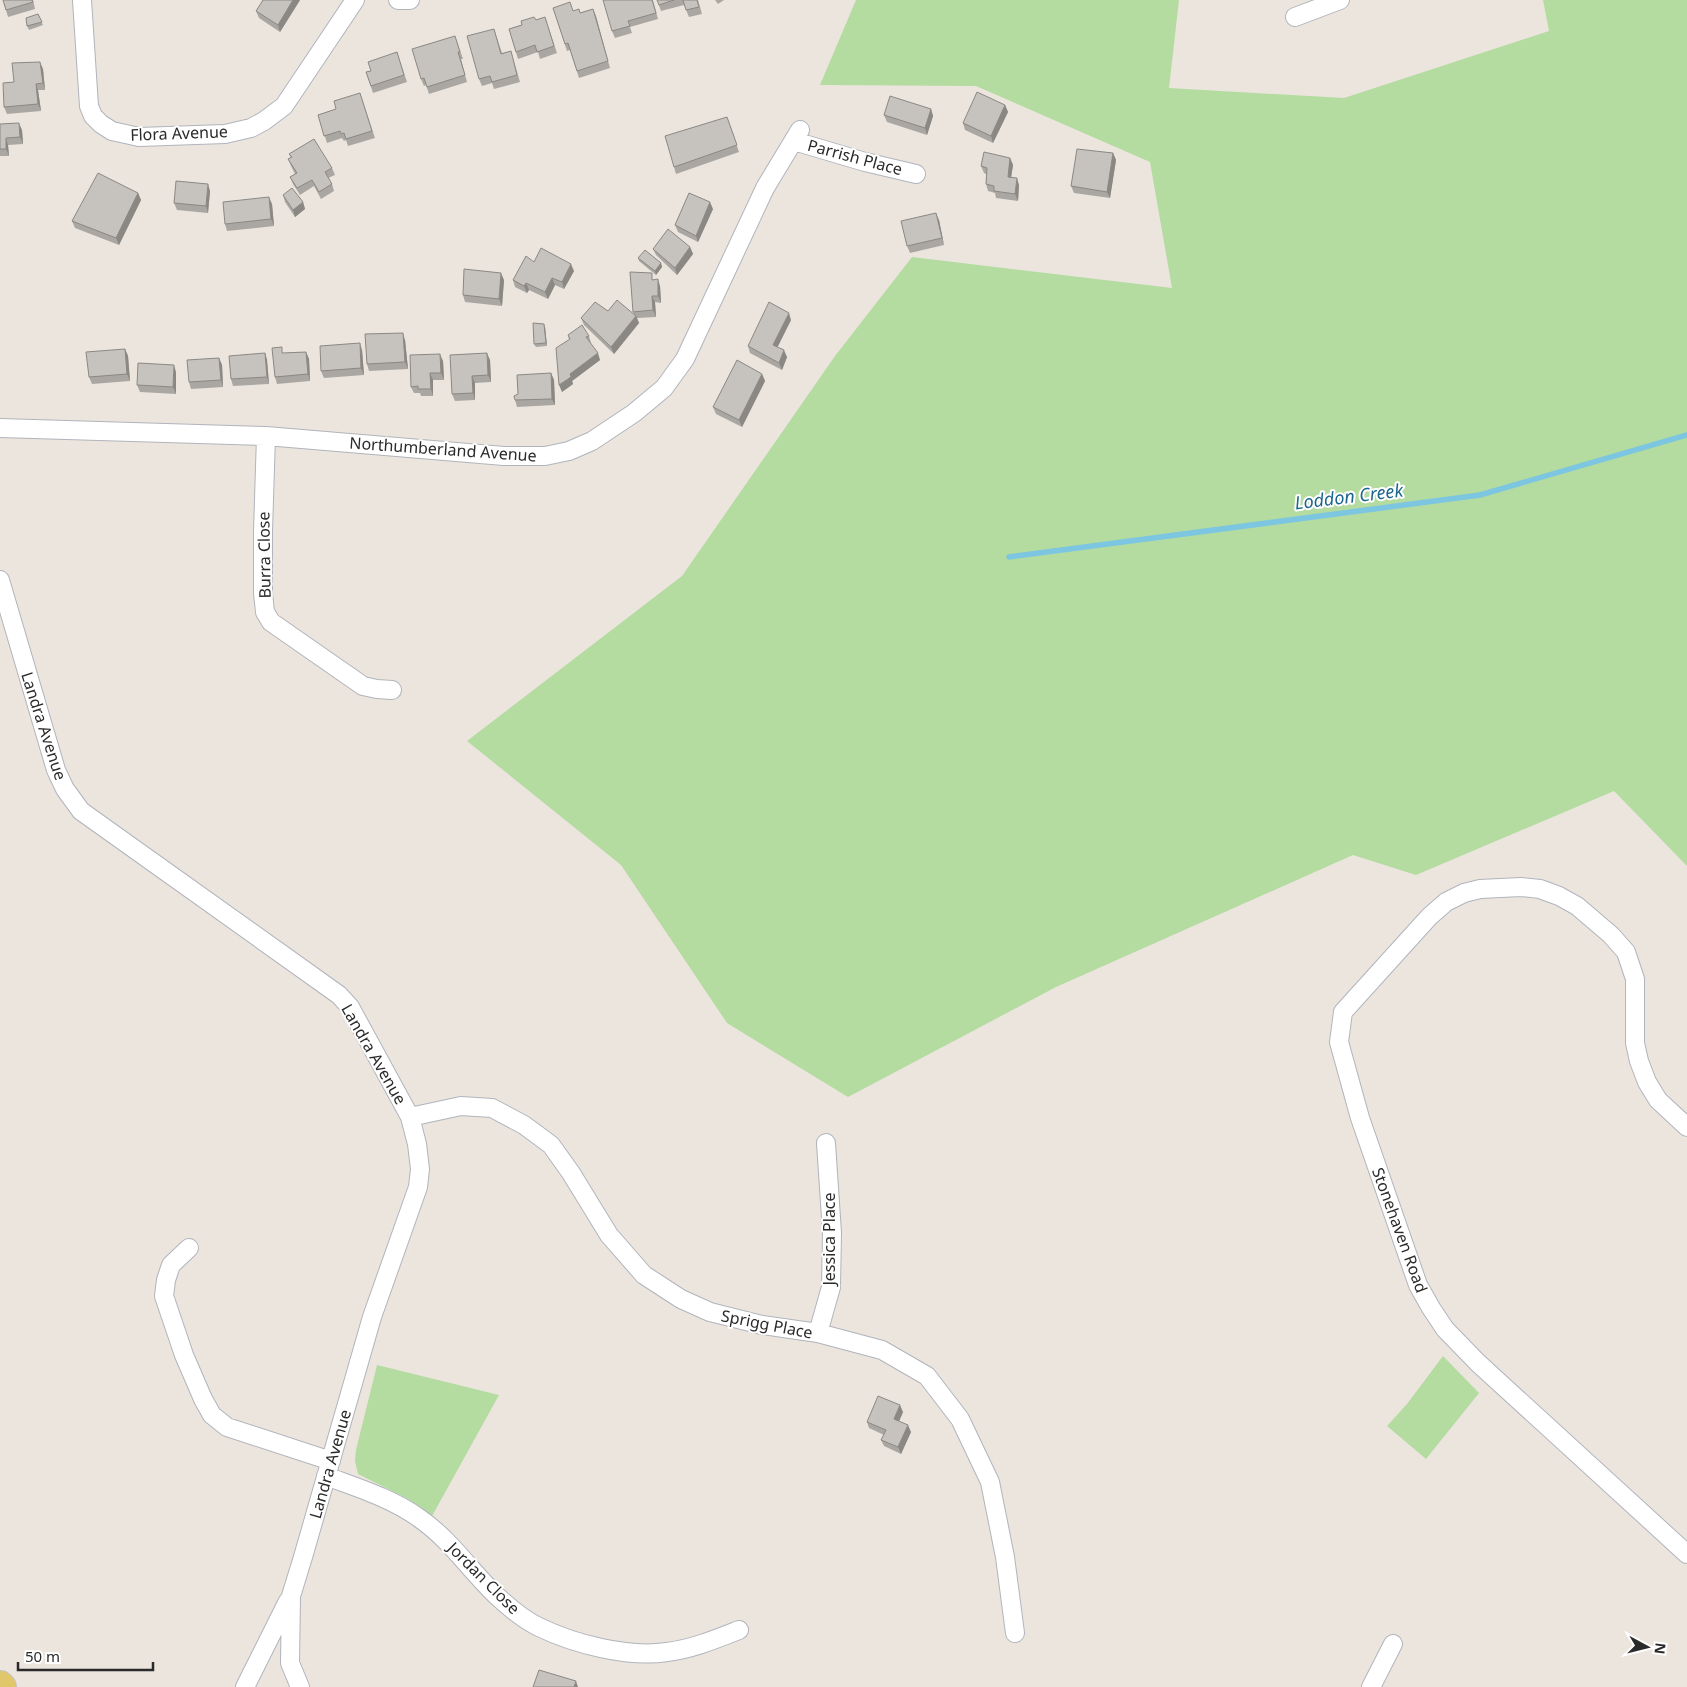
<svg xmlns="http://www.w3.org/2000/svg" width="1687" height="1687" font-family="'Noto Sans',sans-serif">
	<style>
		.green { fill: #b4dba0 }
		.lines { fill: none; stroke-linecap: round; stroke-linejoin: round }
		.stream { stroke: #7cc6e1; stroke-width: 5.5 }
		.minor-casing { stroke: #b1b4bc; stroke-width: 20 }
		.primary-casing { stroke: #c3c3c3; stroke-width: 30 }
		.minor { stroke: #fff; stroke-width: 18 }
		.primary { stroke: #e1c76c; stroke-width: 28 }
		.wall { fill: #aaa7a3 }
		.shaded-wall { fill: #8b8884 }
		.building { fill: #c6c2bd; stroke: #8b8884 }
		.labels { text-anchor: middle; stroke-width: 4; stroke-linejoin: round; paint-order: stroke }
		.street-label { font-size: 16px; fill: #2a2a2a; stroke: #fff }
		.water-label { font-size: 18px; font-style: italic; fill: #1c658c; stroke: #fff }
	</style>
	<rect width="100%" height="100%" fill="#ebe5de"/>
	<path class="green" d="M 856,0 L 1179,0 L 1169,88 L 1344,98 L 1549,31 L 1543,0 L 1687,0 L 1687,866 L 1614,791 L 1416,875 L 1353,855 L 1056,987 L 848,1097 L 727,1023 L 621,865 L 467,741 L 682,576 L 835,356 L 912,257 L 1172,288 L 1150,162 L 976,86 L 820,85 Z
		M 1443,1356 L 1479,1393 L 1426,1459 L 1387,1426 L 1407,1404 Z
		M 377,1365 L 499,1395 L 432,1516 L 408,1499 L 358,1474 L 355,1461 L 356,1450 Z"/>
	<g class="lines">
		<path class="stream" d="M 1009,557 L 1480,495 L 1687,435"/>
		<defs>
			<path id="minor" d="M 82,0 L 89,106 L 93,116 L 101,124 L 112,131 L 139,137 L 225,134 L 251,128 L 264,121 L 284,106 L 355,0
				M 398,0 L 410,0
				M 1295,17 L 1340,0
				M 794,141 L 865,162 L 916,174
				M 0,428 L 266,436 L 504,456 L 545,456 L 569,451 L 592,441 L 634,413 L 664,388 L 685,359 L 765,188 L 800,130
				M 266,436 L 263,531 L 263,593 L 265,612 L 271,622 L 363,686 L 377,689 L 392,690
				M 0,580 L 56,770 L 65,789 L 81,811 L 339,995 L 350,1007 L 410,1117 L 417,1144 L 420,1169 L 418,1187 L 372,1317 L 303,1557 L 291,1596 L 290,1663 L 300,1687
				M 410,1117 L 461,1106 L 492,1108 L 524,1125 L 551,1145 L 571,1173 L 609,1235 L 644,1275 L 681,1299 L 710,1312 L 762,1325 L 818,1333 L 882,1350 L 927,1376 L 960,1419 L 990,1482 L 1005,1557 L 1015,1633
				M 1687,1127 L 1658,1100 L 1647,1082 L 1639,1061 L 1635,1043 L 1635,979 L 1626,952 L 1611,935 L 1577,906 L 1559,896 L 1540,889 L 1521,887 L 1480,889 L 1464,893 L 1446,902 L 1429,917 L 1343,1012 L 1339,1042 L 1360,1118 L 1418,1285 L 1431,1308 L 1445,1329 L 1478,1363 L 1687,1554
				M 189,1248 L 171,1265 L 166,1280 L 164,1296 L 184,1355 L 203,1399 L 212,1415 L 227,1427 L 331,1461
				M 818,1333 L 831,1287 L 832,1233 L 826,1143
				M 326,1476 C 358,1488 391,1498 419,1518 C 451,1540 471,1572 499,1598 C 511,1609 524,1620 539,1627 C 574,1644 628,1658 667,1652 C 692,1649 716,1639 739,1630
				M 245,1687 L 288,1601
				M 1371,1687 L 1393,1644"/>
			<path id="primary" d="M 0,1685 L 2,1687"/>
		</defs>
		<use href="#minor" class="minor-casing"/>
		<use href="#primary" class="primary-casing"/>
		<use href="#minor" class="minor"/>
		<use href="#primary" class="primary"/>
	</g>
	<path class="wall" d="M 3,0 L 33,0 L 35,9 L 8,17 Z
		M 300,0 L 280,32 L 259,18 L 256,11 Z
		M 653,0 L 658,19 L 630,27 L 632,33 L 615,38 L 612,31 Z
		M 657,0 L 698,0 L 702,14 L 689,17 L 684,5 L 661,11 Z
		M 715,0 L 724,0 L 718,4 Z
		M 553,8 L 574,11 L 580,13 L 593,9 L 610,68 L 579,78 L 570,50 L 567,51 Z
		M 38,14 L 43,25 L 29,30 L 27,26 Z
		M 545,17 L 557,53 L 540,59 L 538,52 L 518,59 L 509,29 Z
		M 494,29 L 502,53 L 511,51 L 520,82 L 494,89 L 492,83 L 482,86 L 479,79 Z
		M 455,36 L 463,59 L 461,59 L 467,82 L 429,94 L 426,85 L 424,86 L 421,79 Z
		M 397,52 L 407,82 L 373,93 L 366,72 L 371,71 Z
		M 43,69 L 45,90 L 38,90 L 41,111 L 7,114 L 4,107 L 14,82 Z
		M 360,93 L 375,138 L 348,146 L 346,140 L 344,141 L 342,138 L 327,143 L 318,115 L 336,109 Z
		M 1005,105 L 1008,112 L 993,143 L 965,130 L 963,123 Z
		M 931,109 L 933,116 L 927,135 L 887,122 L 884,115 Z
		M 727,117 L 739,152 L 676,174 L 674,167 Z
		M 0,124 L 22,130 L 23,144 L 8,145 L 9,156 L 0,156 Z
		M 1113,153 L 1116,160 L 1110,198 L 1074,193 L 1071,186 Z
		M 289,154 L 332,168 L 335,175 L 328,178 L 332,184 L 334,191 L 321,199 L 314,186 L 300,195 L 293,184 L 290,177 L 295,174 L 291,166 L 288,159 L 291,158 Z
		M 1010,158 L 1013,165 L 1011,178 L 1019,185 L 1018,201 L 996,198 L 995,193 L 988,191 L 986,184 L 986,174 L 984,173 L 981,166 Z
		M 210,191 L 208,213 L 177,210 L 174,203 Z
		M 138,193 L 141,200 L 119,245 L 75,228 L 72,221 Z
		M 283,195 L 303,202 L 305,209 L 295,217 L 285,202 Z
		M 272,204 L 274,226 L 227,231 L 225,224 Z
		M 713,209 L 698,242 L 678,232 L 675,225 Z
		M 939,220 L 944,245 L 910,253 L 907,246 Z
		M 690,247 L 693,254 L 677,275 L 656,255 L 653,249 Z
		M 638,258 L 661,263 L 662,267 L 656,275 L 639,261 Z
		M 534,262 L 574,271 L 564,289 L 555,285 L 548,299 L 529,290 L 527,293 L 515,287 L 513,280 Z
		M 504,280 L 502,306 L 465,302 L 463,295 Z
		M 655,280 L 660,286 L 661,303 L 655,302 L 656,317 L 637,318 L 639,323 L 614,354 L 584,325 L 581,318 L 608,311 L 634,314 L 633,312 Z
		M 791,320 L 777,348 L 787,357 L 782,370 L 750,353 L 748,346 Z
		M 545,327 L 547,346 L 536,347 L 534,344 Z
		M 568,335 L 589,336 L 591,343 L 590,343 L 600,360 L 572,381 L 573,384 L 562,392 L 569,339 Z
		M 405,340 L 408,369 L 369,371 L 367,364 Z
		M 125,349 L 128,356 L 130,381 L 92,384 L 89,377 Z
		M 362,350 L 364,375 L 324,378 L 321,371 Z
		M 306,352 L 309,359 L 310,381 L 277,384 L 275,377 L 284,353 Z
		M 265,353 L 267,360 L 269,384 L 233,386 L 231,379 Z
		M 219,358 L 222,365 L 223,387 L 191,389 L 189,382 Z
		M 490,360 L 491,382 L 475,383 L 475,400 L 455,401 L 452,394 Z
		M 443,361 L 444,380 L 433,380 L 433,396 L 421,396 L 420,393 L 414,393 L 411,387 Z
		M 176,372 L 176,394 L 140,392 L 137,385 Z
		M 551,373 L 554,380 L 555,405 L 517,407 L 515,400 L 518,394 Z
		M 762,374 L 765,381 L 742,427 L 716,414 L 713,407 Z
		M 903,1412 L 899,1421 L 911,1432 L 901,1454 L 884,1446 L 881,1440 L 884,1435 L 869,1428 L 867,1422 Z"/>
	<path class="shaded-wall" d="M 293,0 L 300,0 L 280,32 L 278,25 Z
		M 593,9 L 596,16 L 610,68 L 608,61 Z
		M 40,62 L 43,69 L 45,90 L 43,83 Z
		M 36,84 L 38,90 L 41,111 L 38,104 Z
		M 1005,105 L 1008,112 L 993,143 L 991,136 Z
		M 931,109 L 933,116 L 927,135 L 925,128 Z
		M 19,123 L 22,130 L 23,144 L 20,137 Z
		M 6,138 L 8,145 L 9,156 L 6,149 Z
		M 1113,153 L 1116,160 L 1110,198 L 1107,192 Z
		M 1010,158 L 1013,165 L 1010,184 L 1008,177 Z
		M 1017,178 L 1019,185 L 1018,201 L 1015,194 Z
		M 208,184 L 210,191 L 208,213 L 206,206 Z
		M 138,193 L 141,200 L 119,245 L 116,238 Z
		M 269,197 L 272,204 L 274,226 L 271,219 Z
		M 303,202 L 305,209 L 295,217 L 293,210 Z
		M 710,202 L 713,209 L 698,242 L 696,236 Z
		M 936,213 L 939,220 L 944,245 L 942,238 Z
		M 690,247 L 693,254 L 677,275 L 675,268 Z
		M 661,263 L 662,267 L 656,275 L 655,271 Z
		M 571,264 L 574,271 L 564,289 L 562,282 Z
		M 501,273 L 504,280 L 502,306 L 499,299 Z
		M 552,278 L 555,285 L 548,299 L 545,292 Z
		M 658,279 L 660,286 L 661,303 L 658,296 Z
		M 526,283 L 529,290 L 527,293 L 524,286 Z
		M 652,296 L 655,302 L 656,317 L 653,310 Z
		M 789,313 L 791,320 L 775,352 L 773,345 Z
		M 636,316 L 639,323 L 614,354 L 611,347 Z
		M 544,324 L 545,327 L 547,346 L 546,343 Z
		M 403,333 L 405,340 L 408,369 L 405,362 Z
		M 360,343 L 362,350 L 364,375 L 361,368 Z
		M 125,349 L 128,356 L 130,381 L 127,374 Z
		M 784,350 L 787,357 L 782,370 L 779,363 Z
		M 306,352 L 309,359 L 310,381 L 308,374 Z
		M 265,353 L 267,360 L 269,384 L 267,377 Z
		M 487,353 L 490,360 L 491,382 L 488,375 Z
		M 598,353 L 600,360 L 572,381 L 570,374 Z
		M 440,354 L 443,361 L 444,380 L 441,373 Z
		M 219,358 L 222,365 L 223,387 L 221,380 Z
		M 174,365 L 176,372 L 176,394 L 173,387 Z
		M 430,373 L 433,380 L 433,396 L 431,389 Z
		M 551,373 L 554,380 L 555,405 L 552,399 Z
		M 762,374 L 765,381 L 742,427 L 739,420 Z
		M 472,376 L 475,383 L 475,400 L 473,393 Z
		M 571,377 L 573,384 L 562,392 L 559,385 Z
		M 900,1405 L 903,1412 L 897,1426 L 894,1419 Z
		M 908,1425 L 911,1432 L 901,1454 L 898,1447 Z
		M 576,1681 L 578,1687 L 574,1687 Z"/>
	<path class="building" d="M 3,0 L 32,0 L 33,2 L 6,10 Z
		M 263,0 L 293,0 L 278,25 L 256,11 Z
		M 603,0 L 652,0 L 656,13 L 628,21 L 630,26 L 612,31 Z
		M 657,0 L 674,0 L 659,5 Z
		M 683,0 L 697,0 L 699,7 L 686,10 Z
		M 570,2 L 573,11 L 579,9 L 580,13 L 593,9 L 608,61 L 577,71 L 568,43 L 565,44 L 553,8 Z
		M 38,14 L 42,22 L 27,26 L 26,18 Z
		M 534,17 L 536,20 L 545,17 L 554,46 L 537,52 L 535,45 L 516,52 L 509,29 L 522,25 L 521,21 Z
		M 494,29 L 501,54 L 511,51 L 517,75 L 492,82 L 490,76 L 479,79 L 467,36 Z
		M 455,36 L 460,52 L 458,52 L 465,75 L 427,87 L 424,78 L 421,79 L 412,49 Z
		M 397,52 L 404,75 L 371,86 L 366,72 L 371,71 L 368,62 Z
		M 40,62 L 43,83 L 36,84 L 38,104 L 4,107 L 3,83 L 14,82 L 12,63 Z
		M 977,92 L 1005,105 L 991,136 L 963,123 Z
		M 360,93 L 372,131 L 346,139 L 344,133 L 341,134 L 340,131 L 324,136 L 318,115 L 336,109 L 334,101 Z
		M 890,96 L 931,109 L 925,128 L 884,115 Z
		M 727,117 L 737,145 L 674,167 L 665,136 Z
		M 19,123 L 20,137 L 6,138 L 6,149 L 0,149 L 0,124 Z
		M 314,139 L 332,168 L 325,172 L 332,184 L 319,192 L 312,180 L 297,188 L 290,177 L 297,173 L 288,159 L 292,157 L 289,154 Z
		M 1077,149 L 1113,153 L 1107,192 L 1071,186 Z
		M 984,152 L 1010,158 L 1008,177 L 1017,178 L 1015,194 L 994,191 L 994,186 L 986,184 L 987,168 L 981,166 Z
		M 98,173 L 138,193 L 116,238 L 72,221 Z
		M 176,181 L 208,184 L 206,206 L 174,203 Z
		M 292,188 L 303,202 L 293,210 L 283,195 Z
		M 689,193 L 710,202 L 696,236 L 675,225 Z
		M 269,197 L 271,219 L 225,224 L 223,202 Z
		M 936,213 L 942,238 L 907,246 L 901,221 Z
		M 668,229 L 690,247 L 675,268 L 653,249 Z
		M 541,248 L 571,264 L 562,282 L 552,278 L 545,292 L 526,283 L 524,286 L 513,280 L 526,256 L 534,262 Z
		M 645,250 L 661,263 L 655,271 L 638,258 Z
		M 464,269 L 501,273 L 499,299 L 463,295 Z
		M 630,272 L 652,273 L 652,280 L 658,279 L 658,296 L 652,296 L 653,310 L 633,312 Z
		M 617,300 L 636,316 L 611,347 L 581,318 L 595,302 L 608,311 Z
		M 769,302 L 789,313 L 773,345 L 784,350 L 779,363 L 748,346 Z
		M 533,323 L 544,324 L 546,343 L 534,344 Z
		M 582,325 L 589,336 L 586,337 L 598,353 L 570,374 L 571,377 L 559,385 L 556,348 L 570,339 L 568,335 Z
		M 403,333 L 405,362 L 367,364 L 365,334 Z
		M 360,343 L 361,368 L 321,371 L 320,346 Z
		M 282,347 L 282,353 L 306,352 L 308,374 L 275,377 L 272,348 Z
		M 125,349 L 127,374 L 89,377 L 86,352 Z
		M 265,353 L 267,377 L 231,379 L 229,356 Z
		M 487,353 L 488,375 L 472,376 L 473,393 L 452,394 L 450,355 Z
		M 440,354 L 441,373 L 430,373 L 431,389 L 418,389 L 418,386 L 411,387 L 410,355 Z
		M 219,358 L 221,380 L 189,382 L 187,360 Z
		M 737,360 L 762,374 L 739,420 L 713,407 Z
		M 138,363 L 174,365 L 173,387 L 137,385 Z
		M 551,373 L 552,399 L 515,400 L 514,396 L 518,394 L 517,375 Z
		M 878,1396 L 900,1405 L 894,1419 L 908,1425 L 898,1447 L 881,1440 L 886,1430 L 867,1422 Z
		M 539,1670 L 576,1681 L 574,1687 L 533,1687 Z"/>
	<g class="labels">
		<g class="street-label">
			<text transform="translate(179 133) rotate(-2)" y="6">Flora Avenue</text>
			<text transform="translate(855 157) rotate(15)" y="6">Parrish Place</text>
			<text transform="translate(443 449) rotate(4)" y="6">Northumberland Avenue</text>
			<text transform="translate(264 555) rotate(-91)" y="6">Burra Close</text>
			<text transform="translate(44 726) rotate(72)" y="6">Landra Avenue</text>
			<text transform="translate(374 1054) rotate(60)" y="6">Landra Avenue</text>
			<text transform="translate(1400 1230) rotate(70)" y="6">Stonehaven Road</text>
			<text transform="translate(829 1239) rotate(-90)" y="6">Jessica Place</text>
			<text transform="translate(767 1324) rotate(11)" y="6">Sprigg Place</text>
			<text transform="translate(330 1464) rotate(-74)" y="6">Landra Avenue</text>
			<text transform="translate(484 1578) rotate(45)" y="6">Jordan Close</text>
		</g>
		<g class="water-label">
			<text transform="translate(1349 497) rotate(-7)" y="6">Loddon Creek</text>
		</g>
	</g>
	<g transform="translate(1647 1647) rotate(97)" stroke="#ffffff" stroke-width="4" paint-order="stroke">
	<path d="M0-4L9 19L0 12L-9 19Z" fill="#2a2a2a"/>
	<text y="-8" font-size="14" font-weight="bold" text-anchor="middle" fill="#2a2a2a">N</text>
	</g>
	<path d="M18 1662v8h135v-8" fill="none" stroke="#2a2a2a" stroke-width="2.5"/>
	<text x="25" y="1662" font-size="15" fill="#2a2a2a" stroke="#ffffff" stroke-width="4" paint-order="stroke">50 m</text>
</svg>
